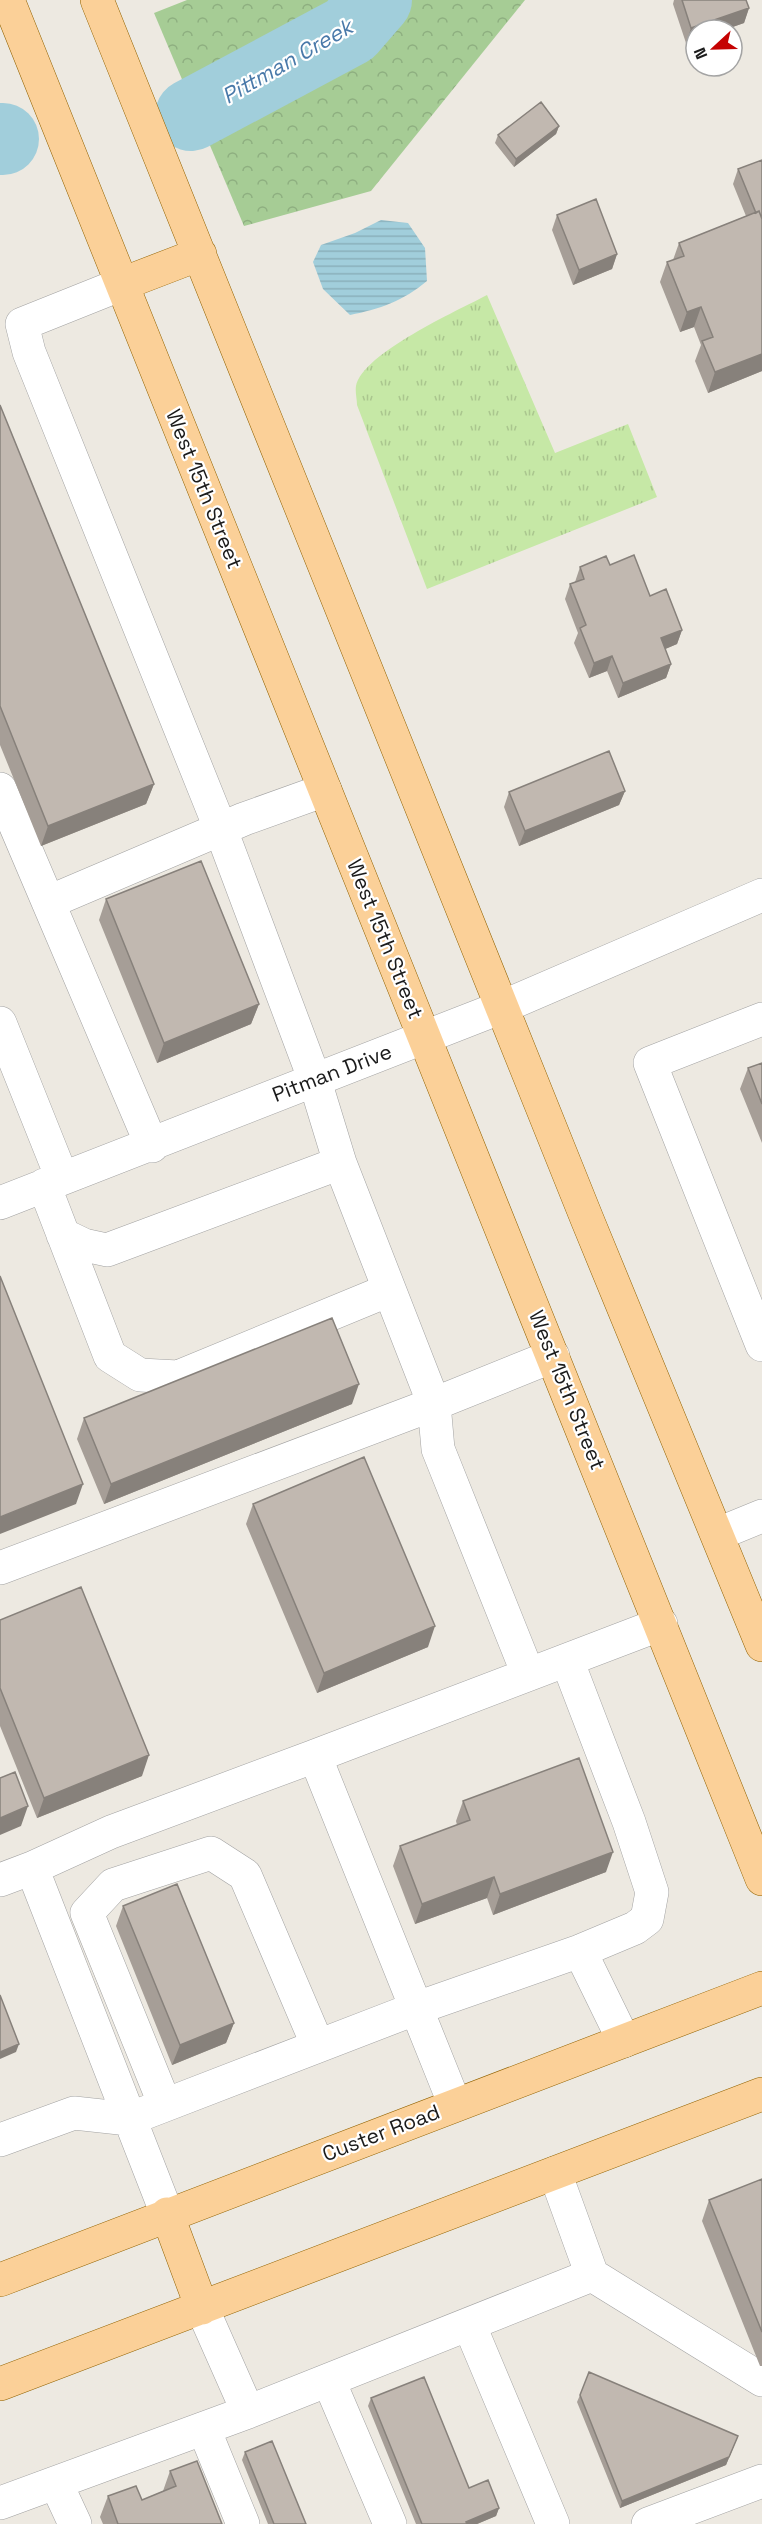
<svg xmlns="http://www.w3.org/2000/svg" width="762" height="2524" font-family="'Space Grotesk',sans-serif">
	<style>
		.grass { fill: url(#grass-tufts) }
		.forest { fill: url(#forest-crowns) }
		.water { fill: url(#water-rules) }
		.lines { fill: none; stroke-linecap: round; stroke-linejoin: round }
		.river { stroke: #a1cedb; stroke-width: 72 }
		.minor-casing { stroke: #a2a2a2; stroke-width: 34 }
		.major-casing { stroke: #916201; stroke-width: 34 }
		.minor { stroke: #fff; stroke-width: 33 }
		.major { stroke: #fbd098; stroke-width: 33 }
		.wall { fill: #a69e97 }
		.shaded-wall { fill: #87817b }
		.building { fill: #c1b8b0; stroke: #87817b; stroke-width: 1.5 }
		.labels { text-anchor: middle; stroke-width: 4.5; stroke-linejoin: round; paint-order: stroke }
		.street-label { font-size: 21px; fill: #1b1b1b; stroke: #fff }
		.water-label { font-size: 22px; font-style: italic; fill: #4979a9; stroke: #fff }
	</style>
	<defs>
		<pattern id="grass-tufts" width="24" height="20" patternUnits="userSpaceOnUse" patternTransform="scale(1.5)"><rect width="24" height="20" fill="#c6e8a6"/><path d="M3 7l-1-3M5 7V3M7 7l1-3M15 17l-1-3M17 17v-4M19 17l1-3" fill="none" stroke="#aac68e"/></pattern>
		<pattern id="forest-crowns" width="20" height="18" patternUnits="userSpaceOnUse" patternTransform="scale(1.5)"><rect width="20" height="18" fill="#a6cc95"/><path d="M2 6a3 3 0 1 1 6 0M12 15a3 3 0 1 1 6 0" fill="none" stroke="#8eaf80"/></pattern>
		<pattern id="water-rules" width="6" height="5" patternUnits="userSpaceOnUse" patternTransform="scale(1.5)"><rect width="6" height="5" fill="#a1cedb"/><path d="M0 2.5h6" fill="none" stroke="#8ab0bb"/></pattern>
	</defs>
	<rect width="100%" height="100%" fill="#ede9e1"/>
	<path class="grass" d="M 487,295 L 555,453 L 628,424 L 657,497 L 427,589 L 357,405 C 357,399 355,392 356,386 C 363,353 457,311 487,295 Z"/>
	<path class="forest" d="M 187,0 L 525,0 L 371,191 L 244,226 L 154,13 Z"/>
	<path class="water" d="M 381,220 L 408,223 L 425,248 L 427,281 C 403,301 380,309 350,315 L 323,289 L 313,262 L 321,245 L 355,233 Z"/>
	<g class="lines">
		<path class="river" d="M 191,115 L 350,30 L 376,0
			M 0,139 L 3,139"/>
		<defs>
			<path id="minor" d="M 122,284 L 22,324 L 29,352 L 221,830 L 314,1078 L 340,1163 L 434,1404 L 553,1356
				M 0,789 L 152,1146
				M 49,902 L 244,819 L 325,790
				M 762,1019 L 650,1063 L 762,1345
				M 0,1023 L 62,1178
				M 44,1185 L 110,1356 L 140,1375 L 178,1377 L 389,1290
				M 0,1203 L 502,1007 L 762,895
				M 63,1235 L 84,1245 L 107,1250 L 340,1163
				M 718,1534 L 762,1516
				M 0,1568 L 434,1404 L 438,1449 L 528,1674
				M 567,1660 L 629,1822 L 652,1892 L 647,1919 L 635,1928 L 580,1951
				M 315,1756 L 661,1624
				M 0,1880 L 32,1868
				M 165,2105 L 87,1913 L 113,1885 L 211,1853 L 245,1875 L 318,2046
				M 0,2140 L 74,2113 L 129,2119 L 417,2008 L 580,1951 L 624,2041
				M 167,2214 L 32,1868 L 111,1832 L 315,1756 L 455,2105
				M 592,2275 L 762,2380
				M 202,2308 L 248,2412
				M 469,2324 L 553,2524
				M 329,2381 L 390,2524
				M 204,2429 L 243,2524
				M 56,2483 L 75,2524
				M 0,2503 L 248,2412 L 592,2275 L 555,2173
				M 648,2524 L 762,2481"/>
			<path id="major" d="M 8,0 L 762,1879
				M 97,0 L 587,1219 L 762,1645
				M 122,284 L 200,254
				M 167,2214 L 202,2308
				M 0,2280 L 762,1988
				M 0,2384 L 762,2094"/>
		</defs>
		<use href="#minor" class="minor-casing"/>
		<use href="#major" class="major-casing"/>
		<use href="#minor" class="minor"/>
		<use href="#major" class="major"/>
	</g>
	<path class="wall" d="M 674,0 L 746,0 L 749,8 L 744,23 L 724,30 L 696,30 L 696,40 L 686,43 L 673,4 Z
		M 559,126 L 556,134 L 514,167 L 495,143 L 498,135 Z
		M 762,160 L 762,371 L 708,393 L 695,361 L 701,345 L 694,327 L 680,332 L 660,282 L 667,262 L 673,260 L 679,243 L 746,216 L 733,184 L 738,169 Z
		M 557,215 L 617,254 L 612,269 L 573,285 L 552,230 Z
		M 0,405 L 154,784 L 146,804 L 41,846 L 0,745 Z
		M 610,565 L 650,596 L 682,630 L 677,644 L 665,649 L 671,664 L 666,678 L 618,698 L 607,671 L 589,678 L 574,643 L 578,633 L 565,599 L 570,584 L 575,582 L 580,567 Z
		M 625,791 L 619,805 L 519,846 L 504,807 L 509,792 Z
		M 106,899 L 259,1004 L 251,1024 L 157,1063 L 99,920 Z
		M 762,1063 L 762,1143 L 740,1089 L 748,1068 Z
		M 352,1404 L 104,1504 L 77,1439 L 84,1418 Z
		M 253,1504 L 428,1647 L 317,1693 L 246,1524 Z
		M 0,1620 L 142,1776 L 37,1818 L 0,1726 Z
		M 463,1801 L 606,1872 L 493,1915 L 487,1898 L 415,1924 L 393,1866 L 400,1846 L 457,1825 L 456,1821 Z
		M 123,1906 L 234,2023 L 226,2043 L 172,2065 L 116,1926 Z
		M 762,2179 L 762,2366 L 760,2366 L 702,2221 L 709,2200 Z
		M 580,2395 L 738,2436 L 726,2465 L 620,2508 L 577,2402 Z
		M 371,2398 L 469,2488 L 499,2508 L 496,2516 L 477,2524 L 416,2524 L 368,2406 Z
		M 245,2452 L 306,2524 L 268,2524 L 242,2460 Z
		M 170,2471 L 222,2524 L 103,2524 L 100,2517 L 108,2496 L 142,2500 L 163,2491 Z"/>
	<path class="shaded-wall" d="M 749,8 L 744,23 L 724,30 L 696,30 L 696,40 L 686,43 L 691,28 Z
		M 559,126 L 556,134 L 514,167 L 516,159 Z
		M 617,254 L 612,269 L 573,285 L 579,270 Z
		M 701,307 L 694,327 L 680,332 L 687,312 Z
		M 762,354 L 762,371 L 708,393 L 715,372 Z
		M 682,630 L 677,644 L 656,653 L 661,638 Z
		M 612,656 L 607,671 L 589,678 L 594,663 Z
		M 671,664 L 666,678 L 618,698 L 623,683 Z
		M 154,784 L 146,804 L 41,846 L 48,826 Z
		M 625,791 L 619,805 L 519,846 L 525,831 Z
		M 259,1004 L 251,1024 L 157,1063 L 164,1043 Z
		M 359,1384 L 352,1404 L 104,1504 L 111,1484 Z
		M 83,1484 L 76,1504 L 0,1534 L 0,1517 Z
		M 435,1626 L 428,1647 L 317,1693 L 324,1673 Z
		M 149,1755 L 142,1776 L 37,1818 L 44,1798 Z
		M 28,1806 L 21,1826 L 0,1835 L 0,1818 Z
		M 613,1852 L 606,1872 L 493,1915 L 500,1894 Z
		M 494,1877 L 487,1898 L 415,1924 L 422,1904 Z
		M 234,2023 L 226,2043 L 172,2065 L 180,2045 Z
		M 19,2044 L 16,2052 L 0,2059 L 0,2052 Z
		M 738,2436 L 726,2465 L 620,2508 L 622,2501 Z
		M 499,2508 L 496,2516 L 477,2524 L 465,2524 L 466,2522 Z"/>
	<path class="building" d="M 682,0 L 746,0 L 749,8 L 691,28 Z
		M 541,102 L 559,126 L 516,159 L 498,135 Z
		M 762,160 L 762,219 L 759,211 L 756,213 L 738,169 Z
		M 596,199 L 617,254 L 579,270 L 557,215 Z
		M 759,211 L 762,219 L 762,354 L 715,372 L 702,341 L 713,337 L 701,307 L 687,312 L 667,262 L 684,256 L 679,243 Z
		M 0,405 L 154,784 L 48,826 L 0,706 Z
		M 634,555 L 650,596 L 666,589 L 682,630 L 661,638 L 671,664 L 623,683 L 612,656 L 594,663 L 580,628 L 586,625 L 570,584 L 584,579 L 580,567 L 606,556 L 610,565 Z
		M 609,751 L 625,791 L 525,831 L 509,792 Z
		M 201,861 L 259,1004 L 164,1043 L 106,899 Z
		M 762,1063 L 762,1104 L 748,1068 Z
		M 0,1276 L 83,1484 L 0,1517 Z
		M 332,1318 L 359,1384 L 111,1484 L 84,1418 Z
		M 364,1457 L 435,1626 L 324,1673 L 253,1504 Z
		M 81,1587 L 149,1755 L 44,1798 L 0,1688 L 0,1620 Z
		M 579,1758 L 613,1852 L 500,1894 L 494,1877 L 422,1904 L 400,1846 L 470,1820 L 463,1801 Z
		M 15,1772 L 28,1806 L 0,1818 L 0,1778 Z
		M 177,1884 L 234,2023 L 180,2045 L 123,1906 Z
		M 0,1995 L 19,2044 L 0,2052 Z
		M 762,2179 L 762,2332 L 709,2200 Z
		M 589,2372 L 738,2436 L 729,2457 L 622,2501 L 580,2395 Z
		M 424,2377 L 469,2488 L 488,2480 L 499,2508 L 466,2522 L 467,2524 L 422,2524 L 371,2398 Z
		M 272,2441 L 306,2524 L 274,2524 L 245,2452 Z
		M 197,2461 L 222,2524 L 118,2524 L 108,2496 L 136,2486 L 142,2500 L 176,2486 L 170,2471 Z"/>
	<g class="labels">
		<g class="street-label">
			<text transform="translate(204 489) rotate(68)" y="7">West 15th Street</text>
			<text transform="translate(385 939) rotate(68)" y="7">West 15th Street</text>
			<text transform="translate(332 1073) rotate(-21)" y="7">Pitman Drive</text>
			<text transform="translate(567 1390) rotate(68)" y="7">West 15th Street</text>
			<text transform="translate(381 2133) rotate(-21)" y="7">Custer Road</text>
		</g>
		<g class="water-label">
			<text transform="translate(287 61) rotate(-30)" y="8">Pittman Creek</text>
		</g>
	</g>
	<g transform="translate(714 48) rotate(248)"><circle r="28" fill="#ffffff" stroke="#a4a4a4" stroke-width="1.5"/>
	<path d="M0-4.5L10 22L0 15L-10 22Z" fill="#c50202"/>
	<text y="-9" font-size="16" font-weight="bold" text-anchor="middle" fill="#1b1b1b">N</text>
	</g>
</svg>
